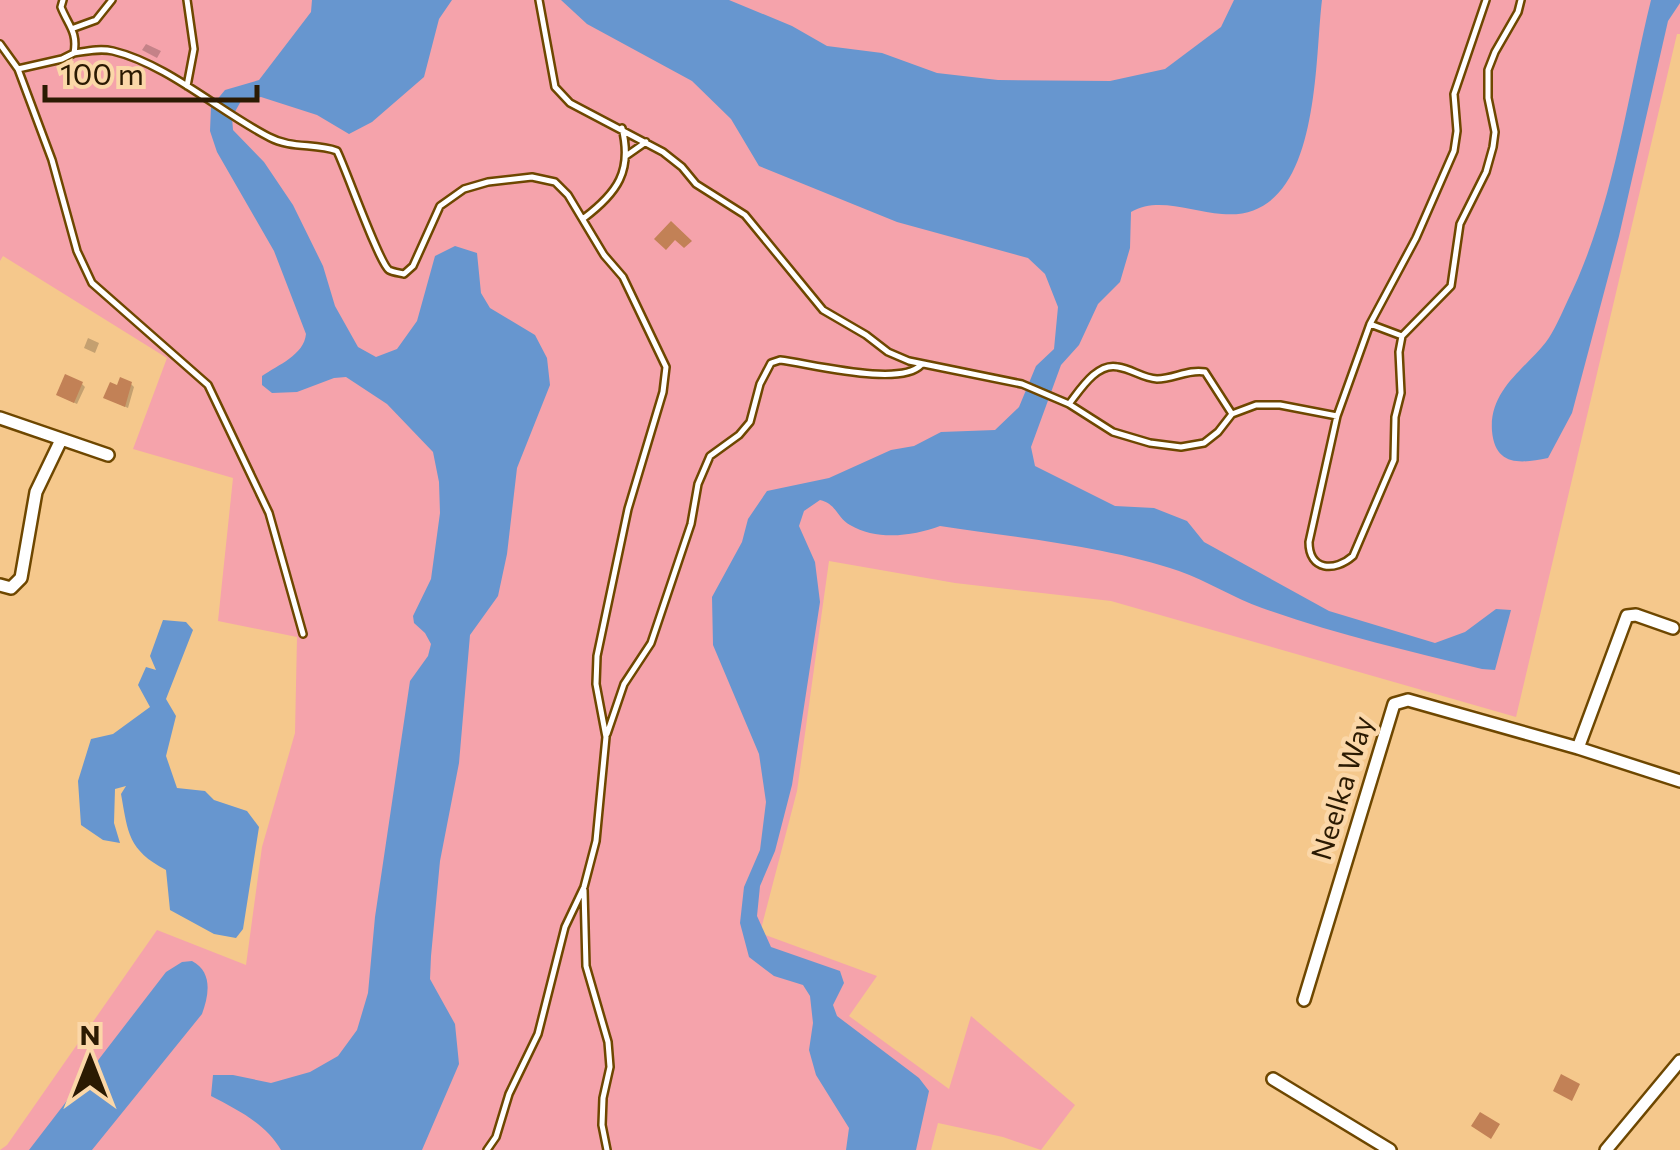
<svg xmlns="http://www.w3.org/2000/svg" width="1680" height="1150" font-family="Commissioner,sans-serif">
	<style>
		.green { fill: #f5a3ab }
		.water { fill: #6796cf }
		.shadow { fill: #0003 }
		.building { fill: #c28156 }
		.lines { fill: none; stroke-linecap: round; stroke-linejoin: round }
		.service-casing { stroke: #6e4700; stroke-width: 10 }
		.minor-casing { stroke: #6e4700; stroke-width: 16 }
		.service { stroke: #fff; stroke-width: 5 }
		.minor { stroke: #fff; stroke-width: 11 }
		.labels { text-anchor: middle; stroke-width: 9; stroke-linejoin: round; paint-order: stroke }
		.street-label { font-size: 28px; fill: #2b1a02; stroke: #fbd7a8 }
	</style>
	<rect width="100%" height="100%" fill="#f5c88c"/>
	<path class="green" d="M 0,0 L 1680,0 L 1680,34 L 1677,34 L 1516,717 L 1111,601 L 955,583 L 829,561 L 797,791 L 760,933 L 877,976 L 849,1016 L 949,1089 L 971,1016 L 1075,1105 L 1041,1150 L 1003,1137 L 938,1123 L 931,1150 L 0,1150 L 7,1145 L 157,930 L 246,965 L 262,847 L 295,733 L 297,637 L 218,621 L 233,478 L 133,449 L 167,358 L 3,256 L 0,261 Z"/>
	<path class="water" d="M 312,0 L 452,0 L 439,19 L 424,77 L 372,122 L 349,134 L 317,115 L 261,97 L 241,101 L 232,117 L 233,130 L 264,162 L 293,205 L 323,266 L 335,306 L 358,347 L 376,357 L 397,349 L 417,321 L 435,256 L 455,246 L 477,253 L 481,293 L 490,308 L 535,335 L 547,358 L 550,385 L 517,468 L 507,554 L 498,596 L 470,635 L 459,763 L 440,861 L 431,956 L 430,979 L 455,1024 L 459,1064 L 422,1150 L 281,1150 C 266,1124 238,1110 211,1096 L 213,1075 L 233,1075 L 271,1083 L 310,1072 L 338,1056 L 357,1030 L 368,993 L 375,917 L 410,681 L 428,656 L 431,644 L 425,633 L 414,623 L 413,616 L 431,579 L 440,513 L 439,482 L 433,452 L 387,404 L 346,377 L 334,378 L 297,392 L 272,393 L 262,385 L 262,376 C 278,365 304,355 306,334 L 274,251 L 217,152 L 210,131 L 211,107 L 225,90 L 259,80 L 311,12 Z
		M 561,0 L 729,0 L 792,26 L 827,46 L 882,53 L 937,73 L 998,80 L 1110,81 L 1165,69 L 1221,27 L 1234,0 L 1322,0 C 1314,64 1321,223 1222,214 C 1192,212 1158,196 1131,212 L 1130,248 L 1120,282 L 1098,304 L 1079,345 L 1061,365 L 1031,447 L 1035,466 L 1115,506 L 1154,508 L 1187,521 L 1204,542 L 1329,611 L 1435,643 L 1465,632 L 1496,609 L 1511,610 L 1495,670 L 1482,669 C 1408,651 1334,634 1262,608 C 1234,598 1207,581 1179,571 C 1110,547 1013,537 940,526 C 913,536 877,541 850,525 C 837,518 837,504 820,500 L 804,511 L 799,526 L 815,562 L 820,602 L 792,785 L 775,851 L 760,886 L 757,916 L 771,947 L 840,971 L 844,983 L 833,1005 L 837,1016 L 919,1078 L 929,1091 L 916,1150 L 846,1150 L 849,1128 L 816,1075 L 809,1050 L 813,1023 L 810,996 L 803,985 L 774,976 L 749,957 L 740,923 L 744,887 L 760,850 L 766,802 L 759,754 L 713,645 L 712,597 L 742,542 L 748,519 L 767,491 L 829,478 L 891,450 L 914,446 L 941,432 L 995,430 L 1019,407 L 1036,366 L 1054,349 L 1058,307 L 1045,274 L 1028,258 L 897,222 L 759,166 L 731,119 L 692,81 L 587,24 Z
		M 1651,0 L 1680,0 L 1680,3 L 1668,21 L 1619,236 L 1572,413 L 1548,458 C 1520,464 1495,466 1492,431 C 1489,390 1524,370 1546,342 C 1554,331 1561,315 1567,302 C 1614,206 1626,102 1651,0 Z
		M 163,620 L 186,622 L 193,630 L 166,699 L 176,716 L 166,756 L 177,788 L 205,791 L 214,800 L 247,811 L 259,827 L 243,929 L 236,938 L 214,934 L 170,910 L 166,870 C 128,850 128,833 121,794 L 126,786 L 115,789 L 114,823 L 120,843 L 103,840 L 81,825 L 78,781 L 91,739 L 113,734 L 150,707 L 138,685 L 146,667 L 156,670 L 150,656 Z
		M 192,961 C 213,972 209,995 202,1014 L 92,1150 L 29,1150 L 166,972 L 182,962 Z"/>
	<path class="shadow" d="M 146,44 L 161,51 L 157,58 L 142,50 Z
		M 88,338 L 99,343 L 95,353 L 84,348 Z
		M 82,384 L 85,387 L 77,404 L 62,397 Z
		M 131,384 L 134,387 L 128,408 L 106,398 L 118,388 Z"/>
	<path class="building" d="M 671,221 L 692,241 L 684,248 L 675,240 L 666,250 L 654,239 Z
		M 65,374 L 83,382 L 74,403 L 56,395 Z
		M 120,377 L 132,382 L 125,407 L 103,398 L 110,382 L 117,385 Z
		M 1561,1074 L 1580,1084 L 1572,1101 L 1553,1091 Z
		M 1480,1112 L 1500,1124 L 1491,1139 L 1471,1126 Z"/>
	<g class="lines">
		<defs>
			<path id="service" d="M 187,0 L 194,49 L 187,86
				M 539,0 L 555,87 L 570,103 L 663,152 L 682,167 L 696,184 L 745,215 L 823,310 L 866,335 L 888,352 L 909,361 L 1022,384 L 1069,404 L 1113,432 L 1150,443 L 1181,447 L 1204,443 L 1218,432 L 1232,414 L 1256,405 L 1280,405 L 1337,416
				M 1486,0 L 1454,94 L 1457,131 L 1454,151 L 1416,238 L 1370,324 L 1337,416 L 1309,542 C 1309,571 1335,572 1353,556 L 1394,460 L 1395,417 L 1401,393 L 1399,352 L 1402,336 L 1451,286 L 1460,224 L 1486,172 L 1493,147 L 1495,132 L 1488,98 L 1488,70 L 1495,52 L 1518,12 L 1521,0
				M 74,28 L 96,20 L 112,0
				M 0,44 L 18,69 L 52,160 L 77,251 L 92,283 L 208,385 L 269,513 L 303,634
				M 74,53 C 87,51 100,48 113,51 C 167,64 220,112 269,137 C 291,149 315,143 337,151 C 346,169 379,263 389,270 C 392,272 400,273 404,274 L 413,266 L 440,206 L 464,189 L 488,182 L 532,177 L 555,182 L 568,195 L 604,255 L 623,277 L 666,367 L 663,392 L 628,509 L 597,656 L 596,684 L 606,737 L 596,841 L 584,887 L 565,927 L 538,1034 L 509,1094 L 496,1137 L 487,1150
				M 18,69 L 62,59 L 74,53 C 78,32 68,25 61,7 L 63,0
				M 626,156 L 646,142
				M 584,218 C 617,193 633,171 622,128
				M 1370,324 L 1402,336
				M 1069,404 C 1080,390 1097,362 1118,367 C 1132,369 1142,378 1157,379 C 1174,379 1188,369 1205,372 L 1232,414
				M 607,734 L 624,684 L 651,643 L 691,524 L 698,484 L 710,456 L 739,435 L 750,422 L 760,384 L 771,363 L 780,360 C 812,364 900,387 921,365
				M 584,890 L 586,966 L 608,1042 L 610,1067 L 603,1098 L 602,1125 L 607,1150"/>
			<path id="minor" d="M 0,418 L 108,455
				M 0,585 L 11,588 L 21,578 L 36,492 L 61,440
				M 1578,748 L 1627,616 L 1636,615 L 1673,628
				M 1304,1000 L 1394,704 L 1408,700 L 1578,748 L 1680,781
				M 1273,1079 L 1390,1150
				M 1606,1150 L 1680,1061"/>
		</defs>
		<use href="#service" class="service-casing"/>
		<use href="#minor" class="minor-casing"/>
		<use href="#service" class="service"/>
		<use href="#minor" class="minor"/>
	</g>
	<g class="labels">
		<g class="street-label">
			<text transform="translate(1342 788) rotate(-73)" y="10">Neelka Way</text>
		</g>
	</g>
	<g transform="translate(90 1060)" stroke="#fbd7a8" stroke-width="8" paint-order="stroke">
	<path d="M0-8L18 38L0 25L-18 38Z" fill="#2b1a02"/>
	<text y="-15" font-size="28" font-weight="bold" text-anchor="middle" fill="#2b1a02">N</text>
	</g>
	<path d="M45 85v15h212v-15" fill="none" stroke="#2b1a02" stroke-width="5"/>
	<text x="60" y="85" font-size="30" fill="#2b1a02" stroke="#fbd7a8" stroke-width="8" paint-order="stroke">100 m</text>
</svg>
